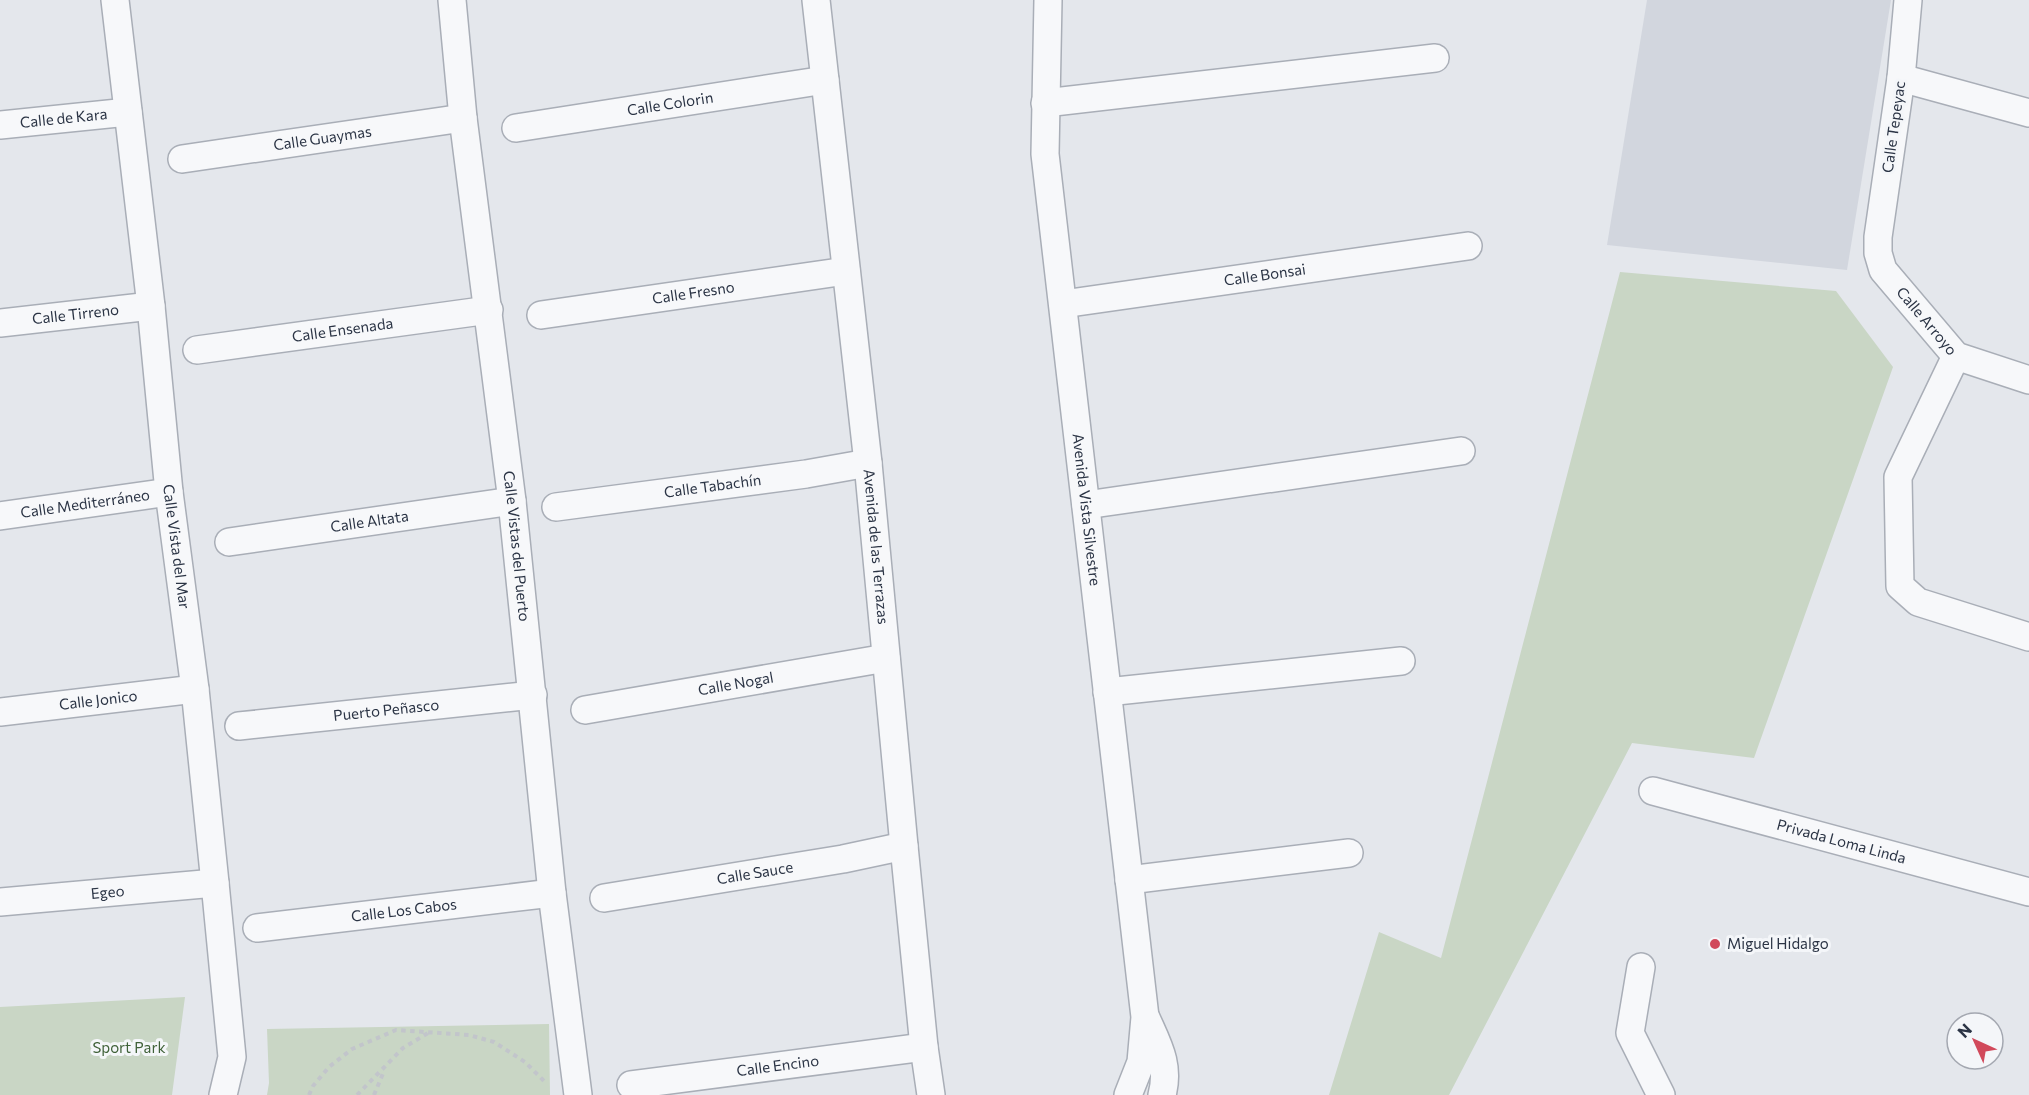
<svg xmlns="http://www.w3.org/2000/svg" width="2029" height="1095" font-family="Commissioner,sans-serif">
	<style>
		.built { fill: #d2d6de }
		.green { fill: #c9d6c5 }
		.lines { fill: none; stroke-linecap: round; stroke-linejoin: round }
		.street-casing { stroke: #a9aeb7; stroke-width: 30 }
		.path { stroke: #c2c5cb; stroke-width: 4; stroke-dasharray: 4.5 4.5; stroke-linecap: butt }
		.street { stroke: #f7f8fa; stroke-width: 27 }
		.poi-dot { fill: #d1495b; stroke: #f4f6f9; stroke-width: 2 }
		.labels { text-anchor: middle; stroke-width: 6; stroke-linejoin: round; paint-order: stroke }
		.street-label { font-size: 15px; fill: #2b3445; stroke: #f4f6f9 }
		.poi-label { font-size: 15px; fill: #2b3445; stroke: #f4f6f9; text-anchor: start }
		.park-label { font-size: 15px; fill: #3f6138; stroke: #f4f6f9 }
	</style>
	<rect width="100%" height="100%" fill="#e4e7ec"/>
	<path class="built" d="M 1647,0 L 1891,0 L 1847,270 L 1607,245 Z"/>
	<path class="green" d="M 1620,272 L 1836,291 L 1893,367 L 1754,758 L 1632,743 L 1449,1095 L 1329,1095 L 1379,932 L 1441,958 Z
		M 185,997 L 172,1095 L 0,1095 L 0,1007 Z
		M 549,1024 L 550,1095 L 267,1095 L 269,1083 L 267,1029 Z"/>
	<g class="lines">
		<defs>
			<g id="street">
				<path id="s1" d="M 115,0 L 151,306 L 169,492 L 195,689 L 215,883 L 232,1057 L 223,1095"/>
				<path id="s2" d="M 452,0 L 463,118 L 512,501 L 552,893 L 578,1095"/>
				<path id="s3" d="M 816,0 L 868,463 L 904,846 L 924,1047 L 931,1095"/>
				<path id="s4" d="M 1048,0 L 1045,154 L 1145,1017 L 1141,1062 L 1128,1095"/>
				<path id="s5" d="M 1908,0 L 1901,78 L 1878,237 L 1878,253 L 1883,270 L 1956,356 L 2029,380"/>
				<path d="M 1901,78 L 2029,113"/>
				<path d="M 1045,103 L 1435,58"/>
				<path id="s6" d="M 0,125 L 128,112"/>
				<path id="s7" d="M 516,128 L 825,80"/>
				<path id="s8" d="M 182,159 L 463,118"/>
				<path id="s9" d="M 1063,304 L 1468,246"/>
				<path id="s10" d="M 541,315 L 846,271"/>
				<path id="s11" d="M 0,323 L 151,306"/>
				<path id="s12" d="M 197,350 L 489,310"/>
				<path d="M 1956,356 L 1898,477 L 1900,586 L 1918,602 L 2029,637"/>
				<path d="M 1086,505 L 1461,451"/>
				<path id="s13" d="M 556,507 L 806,474 L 868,463"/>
				<path id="s14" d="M 0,516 L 169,492"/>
				<path id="s15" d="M 229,542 L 512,501"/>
				<path d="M 1107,692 L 1401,661"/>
				<path id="s16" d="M 585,710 L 886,658"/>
				<path id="s17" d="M 0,712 L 195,689"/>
				<path id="s18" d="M 239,726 L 533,695"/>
				<path id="s19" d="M 1653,791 L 2029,892"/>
				<path d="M 1129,880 L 1349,853"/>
				<path id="s20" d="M 604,898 L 843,859 L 904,846"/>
				<path id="s21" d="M 0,902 L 215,883"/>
				<path id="s22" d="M 257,928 L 552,893"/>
				<path d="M 1641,967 L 1630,1033 L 1661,1095"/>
				<path d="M 1146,1018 C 1158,1045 1170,1065 1162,1095"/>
				<path id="s23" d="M 631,1085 L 924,1047"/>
			</g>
		</defs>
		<use href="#street" class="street-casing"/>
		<path class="path" d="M 309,1095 L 313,1086 L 329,1067 L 352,1049 L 396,1030 L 469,1035 L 494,1042 L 525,1062 L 545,1082
			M 357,1095 L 403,1048 L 428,1033
			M 374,1095 L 384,1071"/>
		<use href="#street" class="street"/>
	</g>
	<circle class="poi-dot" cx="1715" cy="944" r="6"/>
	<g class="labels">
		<g class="street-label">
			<text dy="5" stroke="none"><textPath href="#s7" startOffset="156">Calle Colorin</textPath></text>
			<text dy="5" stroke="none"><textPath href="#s6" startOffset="64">Calle de Kara</textPath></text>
			<text transform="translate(1894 127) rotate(-82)" y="5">Calle Tepeyac</text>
			<text dy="5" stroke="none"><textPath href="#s8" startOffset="142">Calle Guaymas</textPath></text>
			<text dy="5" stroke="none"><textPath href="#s9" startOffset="204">Calle Bonsai</textPath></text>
			<text dy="5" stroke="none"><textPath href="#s10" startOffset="154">Calle Fresno</textPath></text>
			<text dy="5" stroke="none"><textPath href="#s11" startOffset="76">Calle Tirreno</textPath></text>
			<text dy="5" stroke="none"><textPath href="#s5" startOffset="340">Calle Arroyo</textPath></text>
			<text dy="5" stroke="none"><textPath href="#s12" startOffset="147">Calle Ensenada</textPath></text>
			<text dy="5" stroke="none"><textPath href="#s13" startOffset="158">Calle Tabachín</textPath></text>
			<text dy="5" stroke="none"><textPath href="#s14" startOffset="86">Calle Mediterráneo</textPath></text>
			<text dy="5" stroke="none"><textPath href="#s4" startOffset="512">Avenida Vista Silvestre</textPath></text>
			<text dy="5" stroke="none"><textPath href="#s15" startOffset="142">Calle Altata</textPath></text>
			<text dy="5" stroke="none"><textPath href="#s2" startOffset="550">Calle Vistas del Puerto</textPath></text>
			<text dy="5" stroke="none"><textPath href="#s3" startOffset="550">Avenida de las Terrazas</textPath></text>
			<text dy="5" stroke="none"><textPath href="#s1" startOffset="550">Calle Vista del Mar</textPath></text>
			<text dy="5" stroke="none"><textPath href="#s16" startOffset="153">Calle Nogal</textPath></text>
			<text dy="5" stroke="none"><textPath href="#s17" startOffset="99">Calle Jonico</textPath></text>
			<text dy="5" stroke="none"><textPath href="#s18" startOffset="148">Puerto Peñasco</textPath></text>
			<text dy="5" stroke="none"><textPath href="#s19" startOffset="195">Privada Loma Linda</textPath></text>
			<text dy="5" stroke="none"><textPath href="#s20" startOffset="153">Calle Sauce</textPath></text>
			<text dy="5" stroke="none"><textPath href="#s21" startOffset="108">Egeo</textPath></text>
			<text dy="5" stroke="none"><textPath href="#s22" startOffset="148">Calle Los Cabos</textPath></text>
			<text dy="5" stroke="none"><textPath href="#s23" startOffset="148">Calle Encino</textPath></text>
		</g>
		<g class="poi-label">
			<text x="1727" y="949">Miguel Hidalgo</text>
		</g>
		<g class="park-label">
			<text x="129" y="1053">Sport Park</text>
		</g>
	</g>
	<g transform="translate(1975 1041) rotate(315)"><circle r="28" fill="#f4f6f9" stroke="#a4a8b1" stroke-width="1.5"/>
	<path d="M0-4.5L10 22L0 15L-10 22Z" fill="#d1495b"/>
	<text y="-9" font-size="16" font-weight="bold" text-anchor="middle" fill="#2b3445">N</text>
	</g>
</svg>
